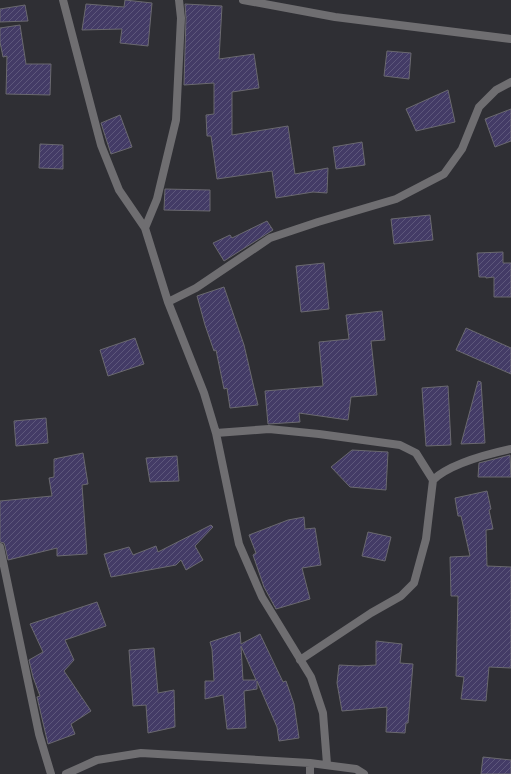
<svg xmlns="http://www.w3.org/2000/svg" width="511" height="774" font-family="'Alegreya Sans',sans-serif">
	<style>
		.building { fill: url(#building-hatch); stroke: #6a696f; fill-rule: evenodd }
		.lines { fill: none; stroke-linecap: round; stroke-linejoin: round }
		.street { stroke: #6f6e71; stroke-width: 8 }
	</style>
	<defs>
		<pattern id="building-hatch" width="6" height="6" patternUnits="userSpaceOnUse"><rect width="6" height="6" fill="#433b66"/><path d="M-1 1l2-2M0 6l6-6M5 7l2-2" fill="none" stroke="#5d577b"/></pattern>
	</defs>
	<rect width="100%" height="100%" fill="#2f2f34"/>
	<path class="building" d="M 125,0 L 152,3 L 148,46 L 120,43 L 122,29 L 82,30 L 86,4 L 124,7 Z
		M 185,4 L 222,6 L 219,59 L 254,54 L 259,88 L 232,92 L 232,135 L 288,126 L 295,174 L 328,168 L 327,193 L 313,192 L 276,198 L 272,171 L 217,179 L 211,136 L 207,136 L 206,115 L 214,114 L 214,83 L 184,85 L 186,18 Z
		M 25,5 L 28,21 L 0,22 L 0,9 Z
		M 20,25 L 26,64 L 51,64 L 50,95 L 6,94 L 7,56 L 3,57 L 0,42 L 0,28 Z
		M 387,51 L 411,53 L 409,79 L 384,76 Z
		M 448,90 L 455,122 L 416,131 L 406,109 Z
		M 511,109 L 511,141 L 495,147 L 485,119 Z
		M 120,115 L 132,147 L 111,154 L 101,123 Z
		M 362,142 L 365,165 L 336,169 L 333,147 Z
		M 40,144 L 63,145 L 63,169 L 39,168 Z
		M 165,189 L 210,190 L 210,211 L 164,210 Z
		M 430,215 L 433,240 L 394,244 L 391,219 Z
		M 267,221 L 273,230 L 224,261 L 213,243 L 230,235 L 232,238 Z
		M 503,252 L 503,263 L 511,263 L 511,297 L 494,297 L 494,277 L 486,278 L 486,277 L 479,277 L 477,253 Z
		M 324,263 L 329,309 L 301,312 L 296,266 Z
		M 224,287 L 244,345 L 258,405 L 230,408 L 227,388 L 224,389 L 216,350 L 214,351 L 205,325 L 197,296 Z
		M 382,311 L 385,340 L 371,341 L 377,395 L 351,397 L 348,420 L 299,413 L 300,422 L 268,424 L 265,391 L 323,386 L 319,342 L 349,339 L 346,315 Z
		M 466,328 L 511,348 L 511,374 L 456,350 Z
		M 135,338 L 144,364 L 108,376 L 100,350 Z
		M 478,381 L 481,382 L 485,443 L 461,444 Z
		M 448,386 L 451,445 L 426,446 L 422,388 Z
		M 46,418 L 48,443 L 16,446 L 14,421 Z
		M 352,450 L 388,452 L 386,490 L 350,487 L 331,467 Z
		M 83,453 L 88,484 L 82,485 L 87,554 L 57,556 L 57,548 L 8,560 L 5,546 L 4,543 L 0,542 L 0,501 L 52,496 L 49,478 L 54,477 L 54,459 Z
		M 510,455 L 511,477 L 478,477 L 479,463 Z
		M 177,456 L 179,481 L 150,482 L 146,458 Z
		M 487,491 L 491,509 L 489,510 L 493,529 L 486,530 L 487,566 L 511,567 L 511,668 L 489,667 L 486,701 L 461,699 L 464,677 L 456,676 L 458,596 L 451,596 L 450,557 L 470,556 L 461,516 L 458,516 L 455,498 Z
		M 304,517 L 305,529 L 315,528 L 321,565 L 302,568 L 310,599 L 276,609 L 264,587 L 253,555 L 256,553 L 249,535 L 288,520 Z
		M 211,525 L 213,527 L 195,546 L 203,560 L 186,570 L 181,560 L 176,565 L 111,577 L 104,554 L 129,547 L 133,555 L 156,546 L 158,552 Z
		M 368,532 L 391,537 L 385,561 L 362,556 Z
		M 97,602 L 106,626 L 65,640 L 74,660 L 64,671 L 91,711 L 71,724 L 75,734 L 48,744 L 37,697 L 40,696 L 33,677 L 29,660 L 43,652 L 30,624 Z
		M 240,632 L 241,644 L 260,634 L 283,682 L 286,681 L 294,704 L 299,738 L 279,741 L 277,727 L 257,681 L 257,689 L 244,691 L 246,728 L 227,729 L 223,695 L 205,699 L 205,681 L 214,681 L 212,649 L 210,642 ZM 241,646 L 256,680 L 243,680 Z
		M 376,641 L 402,644 L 400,663 L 413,664 L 408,723 L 406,723 L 405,733 L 386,732 L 387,707 L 342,711 L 337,683 L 339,665 L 359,666 L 376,665 Z
		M 154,648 L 158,693 L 174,690 L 175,727 L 148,733 L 146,705 L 133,706 L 129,650 Z
		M 483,757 L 511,760 L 511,774 L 481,774 Z"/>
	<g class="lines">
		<path class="street" d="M 63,0 L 101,145 L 119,190 L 145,228 L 168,302 L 204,393 L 216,433 L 239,544 L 262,597 L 311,677 L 323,713 L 327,764
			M 243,0 L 335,17 L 511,39
			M 145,228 L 157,199 L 176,120 L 181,18 L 179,0
			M 168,302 L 196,288 L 270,238 L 318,222 L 396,199 L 444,174 L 462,149 L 479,107 L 496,90 L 511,82
			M 216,433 L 269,429 L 319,434 L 400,445 L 416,453 L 433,480
			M 0,547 L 39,734 L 51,774
			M 300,660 L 371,613 L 401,596 L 414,583 L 426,539 L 433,480 C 451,463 488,454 511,449
			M 310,763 L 310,774
			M 66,774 L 97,760 L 141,753 L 310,763 L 356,769 L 364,774"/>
	</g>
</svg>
